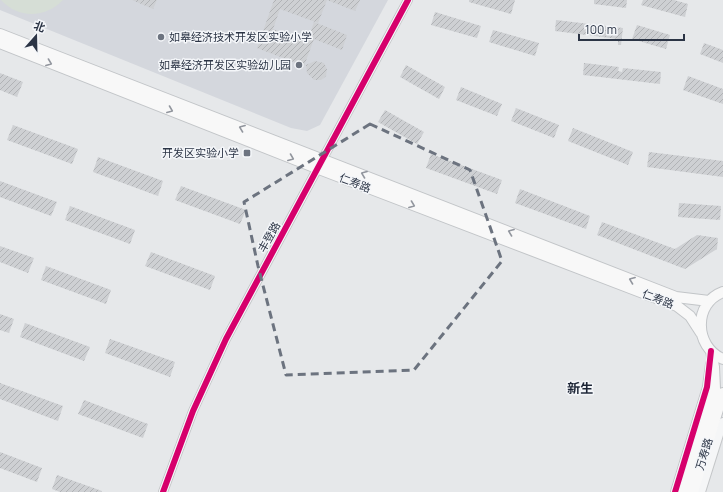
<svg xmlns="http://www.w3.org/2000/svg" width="723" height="492" font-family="Manrope,'Noto Sans SC',sans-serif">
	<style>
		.built { fill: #d4d7dd }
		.pitch { fill: #d6ded6 }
		.building { fill: url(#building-hatch) }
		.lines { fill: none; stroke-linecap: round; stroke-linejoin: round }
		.minor-casing { stroke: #c4c6c8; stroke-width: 10 }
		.major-casing { stroke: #c2c5c8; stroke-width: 12 }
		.minor { stroke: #f5f6f7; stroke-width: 8 }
		.major { stroke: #f8f8f8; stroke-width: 10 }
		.cycleway-casing { stroke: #f4f6f9; stroke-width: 8 }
		.cycleway { stroke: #d6006c; stroke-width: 6 }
		.oneway { stroke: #92969e }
		.marked { fill: none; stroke: #6c737f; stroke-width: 3; stroke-dasharray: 8 5; stroke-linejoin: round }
		.poi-dot { fill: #6c737f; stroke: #f4f6f9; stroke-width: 1.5 }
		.labels { text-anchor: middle; stroke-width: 3; stroke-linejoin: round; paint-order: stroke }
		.poi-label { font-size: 11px; fill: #2b3445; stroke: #f4f6f9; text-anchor: end }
		.street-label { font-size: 11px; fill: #2b3445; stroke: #f4f6f9 }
		.quarter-label { font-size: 13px; font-weight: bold; fill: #1d2536; stroke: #f4f6f9 }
	</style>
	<defs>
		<pattern id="building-hatch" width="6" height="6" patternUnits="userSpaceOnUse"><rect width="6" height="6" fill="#ced0d3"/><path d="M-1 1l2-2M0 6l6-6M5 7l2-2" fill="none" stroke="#b1b3b6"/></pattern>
	</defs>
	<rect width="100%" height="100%" fill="#e6e8ea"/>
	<path class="built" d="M 0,0 L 388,0 L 320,125 L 307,131 L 291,128 L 0,10 Z"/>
	<path class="pitch" d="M 1,0 L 63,0 C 46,18 18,19 1,0 Z"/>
	<path class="building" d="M 132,0 L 157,0 L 153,9 Z
		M 274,0 L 327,0 L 318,23 L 280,9 L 273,29 L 307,42 L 314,22 L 347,35 L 342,50 L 314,39 L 304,66 L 257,48 Z
		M 327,0 L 360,0 L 355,11 Z
		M 469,0 L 515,0 L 511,14 L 469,2 Z
		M 594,0 L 627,0 L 626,8 L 594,4 Z
		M 643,0 L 674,0 L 688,4 L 685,17 L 641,5 Z
		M 435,12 L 481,26 L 477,38 L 431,25 Z
		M 556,20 L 623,28 L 621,45 L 618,45 L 618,39 L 555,31 Z
		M 637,25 L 670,35 L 666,49 L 632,39 Z
		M 493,30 L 539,43 L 535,56 L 489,42 Z
		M 704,43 L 723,50 L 723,63 L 700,54 Z
		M 315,61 L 324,63 L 327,69 L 326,76 L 321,80 L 314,80 L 307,73 L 306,65 Z
		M 584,63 L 619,67 L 618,71 L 622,72 L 623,68 L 661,72 L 660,84 L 583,75 Z
		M 406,65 L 445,87 L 439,99 L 400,77 Z
		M 0,73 L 23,82 L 17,97 L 0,90 Z
		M 688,76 L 723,89 L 723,104 L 683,90 Z
		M 461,87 L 502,104 L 497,116 L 456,100 Z
		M 516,108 L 559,125 L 554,138 L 511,121 Z
		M 385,110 L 424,132 L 417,144 L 378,122 Z
		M 13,125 L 78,149 L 72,164 L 7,140 Z
		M 573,128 L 633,152 L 628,165 L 568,141 Z
		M 649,152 L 723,161 L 723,177 L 647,167 Z
		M 431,154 L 502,180 L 497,194 L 426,168 Z
		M 98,157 L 163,181 L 158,196 L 93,172 Z
		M 0,181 L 57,202 L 51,216 L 0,197 Z
		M 181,186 L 246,210 L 240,224 L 175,200 Z
		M 520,189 L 590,216 L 586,229 L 515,203 Z
		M 679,203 L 721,206 L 720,220 L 678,217 Z
		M 70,206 L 135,230 L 130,244 L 65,220 Z
		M 602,222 L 675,249 L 697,235 L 718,238 L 717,249 L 685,269 L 597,235 Z
		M 0,246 L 34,258 L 28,273 L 0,262 Z
		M 151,252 L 215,276 L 210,290 L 145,266 Z
		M 46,266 L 111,290 L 106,304 L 41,280 Z
		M 0,314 L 14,319 L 9,333 L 0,330 Z
		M 25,323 L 90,347 L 84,361 L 20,337 Z
		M 110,339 L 175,362 L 170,377 L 105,353 Z
		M 0,383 L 63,406 L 58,421 L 0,399 Z
		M 84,400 L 148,424 L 143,438 L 78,414 Z
		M 0,452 L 42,468 L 37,482 L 0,468 Z
		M 57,475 L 102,491 L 102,492 L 60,492 L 52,489 Z"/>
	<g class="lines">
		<defs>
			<path id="minor" d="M 163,492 L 193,411 L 226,339 L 408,0
				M 675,492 L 707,387 L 710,364
				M 701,492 L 723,422"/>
			<path id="major" d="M 0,34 L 676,297 L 709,301
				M 0,43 L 319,169 L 677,306 L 690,316 L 701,333
				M 723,292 C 693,303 694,347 723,359
				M 683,492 L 715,389 L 714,367 L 711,351
				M 693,492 L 723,393"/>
		</defs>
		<use href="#minor" class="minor-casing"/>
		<use href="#major" class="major-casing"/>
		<use href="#minor" class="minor"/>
		<use href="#major" class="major"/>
		<defs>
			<path id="cycleway" d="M 163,492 L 193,411 L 226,339 L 408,0
				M 675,492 L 707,387 L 711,351"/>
		</defs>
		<use href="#cycleway" class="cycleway-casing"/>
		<use href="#cycleway" class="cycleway"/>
	</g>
	<defs><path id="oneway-chevron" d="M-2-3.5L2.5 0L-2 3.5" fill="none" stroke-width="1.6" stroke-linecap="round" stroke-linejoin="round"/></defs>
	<g class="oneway">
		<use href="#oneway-chevron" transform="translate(49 63) rotate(21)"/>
		<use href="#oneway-chevron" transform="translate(170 110) rotate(22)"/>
		<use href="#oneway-chevron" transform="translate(242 128) rotate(-159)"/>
		<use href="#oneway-chevron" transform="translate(291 158) rotate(22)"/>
		<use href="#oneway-chevron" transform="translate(364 174) rotate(-159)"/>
		<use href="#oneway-chevron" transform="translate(412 205) rotate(21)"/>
		<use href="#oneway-chevron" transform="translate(511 232) rotate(-159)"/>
		<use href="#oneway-chevron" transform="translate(632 280) rotate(-159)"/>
	</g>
	<path class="marked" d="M 370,124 L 470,170 L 502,261 L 414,370 L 286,375 L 258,266 L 244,202 Z"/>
	<g class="poi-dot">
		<circle cx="161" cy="37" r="4"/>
		<circle cx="299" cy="65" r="4"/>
		<rect x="243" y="149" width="8" height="8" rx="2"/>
	</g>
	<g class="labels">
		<g class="poi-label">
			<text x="169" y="41" text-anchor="start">如皋经济技术开发区实验小学</text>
			<text x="291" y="69">如皋经济开发区实验幼儿园</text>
			<text x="239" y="157">开发区实验小学</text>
		</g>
		<g class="street-label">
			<text transform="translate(355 183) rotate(21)" y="4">仁寿路</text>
			<text transform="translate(269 237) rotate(-61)" y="4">丰登路</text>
			<text transform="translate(658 299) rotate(21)" y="4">仁寿路</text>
			<text transform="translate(704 454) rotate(-73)" y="4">万寿路</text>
		</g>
		<g class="quarter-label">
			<text x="580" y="393">新生</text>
		</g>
	</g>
	<g transform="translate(36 36) rotate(20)" stroke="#f4f6f9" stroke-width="3" paint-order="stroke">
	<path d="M0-3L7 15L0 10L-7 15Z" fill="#2b3445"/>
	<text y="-6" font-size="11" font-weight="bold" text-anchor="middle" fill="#2b3445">北</text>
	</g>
	<path d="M579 34v6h105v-6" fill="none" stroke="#2b3445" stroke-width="2"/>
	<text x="585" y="34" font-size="12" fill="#2b3445" stroke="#f4f6f9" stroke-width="3" paint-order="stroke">100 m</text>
</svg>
